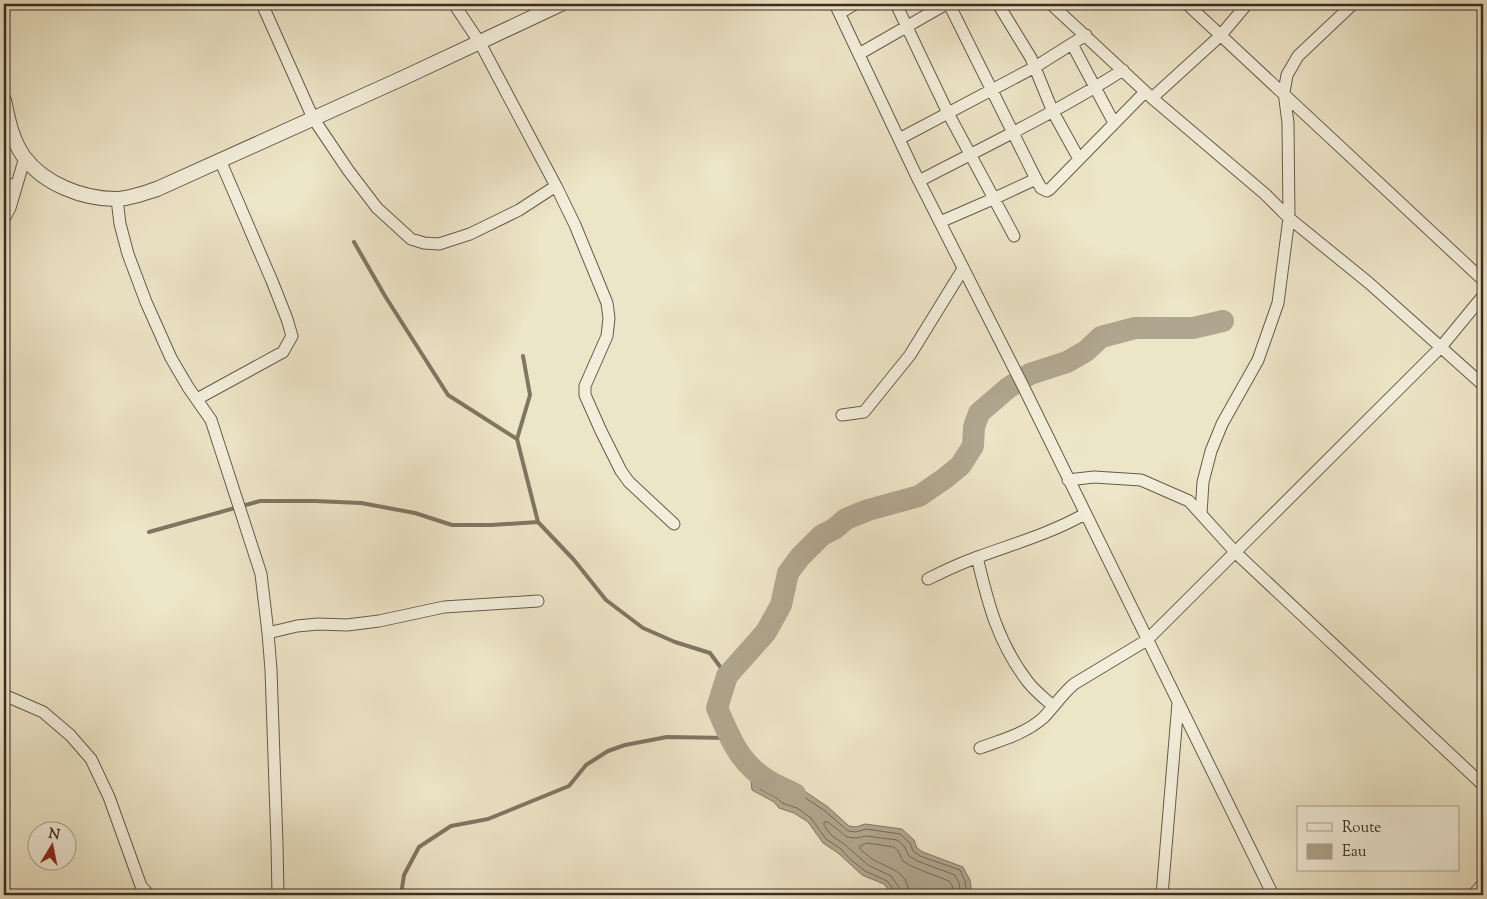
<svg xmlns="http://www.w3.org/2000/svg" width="1487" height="899" font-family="'Sorts Mill Goudy',serif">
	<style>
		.water { fill: #b0a68f; stroke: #807663 }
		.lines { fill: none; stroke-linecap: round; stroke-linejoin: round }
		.shore { stroke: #746a58; stroke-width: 1 }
		.stream { stroke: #807663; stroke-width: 4 }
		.river { stroke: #b0a68f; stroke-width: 22 }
		.minor-casing { stroke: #665b4a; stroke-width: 13 }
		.tertiary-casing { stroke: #665b4a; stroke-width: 16 }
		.minor { stroke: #f3eedb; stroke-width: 11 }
		.tertiary { stroke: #f3eedb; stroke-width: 14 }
	</style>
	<rect width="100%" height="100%" fill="#ede5c7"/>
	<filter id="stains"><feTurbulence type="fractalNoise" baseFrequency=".004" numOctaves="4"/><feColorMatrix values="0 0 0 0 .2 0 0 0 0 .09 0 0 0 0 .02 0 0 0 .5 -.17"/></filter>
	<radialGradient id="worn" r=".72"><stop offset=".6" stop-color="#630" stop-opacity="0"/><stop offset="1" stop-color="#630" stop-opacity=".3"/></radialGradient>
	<path class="water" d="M 755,777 L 800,788 L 828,807 L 849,826 L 856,827 L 865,824 L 902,829 L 914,840 L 917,848 L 923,852 L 963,867 L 970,880 L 972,895 L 892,895 L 884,884 L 862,875 L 838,853 L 823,843 L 808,822 L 794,813 L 779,808 L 774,802 L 752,790 L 751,781 Z"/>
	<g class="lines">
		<path class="shore" d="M 895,895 L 895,891 L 887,881 L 865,871 L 850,859 L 841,849 L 826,839 L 811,818 L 797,808 L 782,803 L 777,798 L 760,789 L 760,785 L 783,788 L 798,793 L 825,811 L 848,831 L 856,832 L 866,829 L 900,834 L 910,843 L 913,851 L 920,856 L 960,870 L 965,881 L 967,895
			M 901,895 L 900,889 L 891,876 L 868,865 L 844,844 L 831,835 L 824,825 L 824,822 L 828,822 L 847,837 L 856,838 L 866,836 L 897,840 L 904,846 L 909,856 L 917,861 L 955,875 L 959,883 L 961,895
			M 909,895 C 908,870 889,869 872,859 C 868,856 864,852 860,849 L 860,846 L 867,843 L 894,847 L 898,851 L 903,861 L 913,867 L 949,881 L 952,885 L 953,895"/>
		<path class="stream" d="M 354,242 L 385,296 L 448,395 L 517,439 L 538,522
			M 517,439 L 530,395 L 523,356
			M 149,532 L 260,501 L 315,501 L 361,503 L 415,513 L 452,525 L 491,525 L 538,522 L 574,560 L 606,600 L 643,628 L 675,642 L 710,653 L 727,676
			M 401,895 L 404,875 L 419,847 L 451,826 L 488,819 L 569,786 L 586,765 L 608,751 L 625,745 L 667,737 L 730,738"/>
		<path class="river" d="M 795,794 C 786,789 776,786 767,780 C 738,761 730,738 717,708 L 727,676 L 766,632 L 781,605 L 788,573 L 800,557 L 822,535 L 834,529 L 846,519 L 868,510 L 919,496 L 944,479 L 960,466 L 973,446 L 974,427 L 979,413 L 1008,388 L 1030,374 L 1067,362 L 1086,351 L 1101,337 L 1135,328 L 1193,328 L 1223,321"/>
		<defs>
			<path id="minor" d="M 262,4 L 313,118 L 348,170 L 377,208 L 411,239 L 424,243 L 439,244 L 470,234 L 519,210 L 556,186
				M 454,4 L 480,43 L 556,186 L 575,225 L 607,303 L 609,318 L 607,336 L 585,386 L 585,395 L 601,431 L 621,471 L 629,482 L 674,524
				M 835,4 L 916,175 L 1023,386 L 1273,895
				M 896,4 L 948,113 L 1014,236
				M 949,4 L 1036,179 L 1041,188 L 1047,191 L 1050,189 L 1145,92
				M 998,4 L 1031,58 L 1053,112 L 1079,159
				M 1051,4 L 1152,98 L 1265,194 L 1289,218 L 1369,283 L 1483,385
				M 1187,4 L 1483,280
				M 840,13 L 855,4
				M 1072,44 L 1114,123
				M 859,54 L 946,4
				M 1152,98 L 1220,36 L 1247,4
				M 899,139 L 1035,67 L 1086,35
				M 919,181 C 988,145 1057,112 1123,70
				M 4,188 L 17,183
				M 117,199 L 120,224 L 128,254 L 146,302 L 171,358 L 188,387 L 211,420 L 261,574 L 268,633 L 271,670 L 277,844 L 278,895
				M 4,219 L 10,208 L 25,157
				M 940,222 L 993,199 L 1036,179
				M 197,399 L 283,352 L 292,336 L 287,319 L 272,281 L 220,160
				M 842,415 L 864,412 L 910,355 L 963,269
				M 1068,480 L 1094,477 L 1141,480 L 1189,501 L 1236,553 L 1483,785
				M 1201,514 L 1203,482 L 1211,451 L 1222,424 L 1258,360 L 1278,303 L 1289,218 L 1288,123 L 1284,92 L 1287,75 L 1298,56 L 1353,4
				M 977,557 C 988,604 998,643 1028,682 C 1035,691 1045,699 1053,706
				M 928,579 C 944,571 961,563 978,557 C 1016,543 1049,534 1085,514
				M 268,633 L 297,626 L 318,624 L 347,625 L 379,621 L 444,607 L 538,601
				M 4,695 L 43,712 L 70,735 L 91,759 L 109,797 L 141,886 L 149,895
				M 980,748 C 1001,740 1025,734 1043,718 C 1054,707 1062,694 1074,684 L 1147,640 L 1441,347 L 1483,296
				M 1162,895 L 1178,703
				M 1473,895 L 1483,884"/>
			<path id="tertiary" d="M 4,100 C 8,120 12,140 24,157 C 44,184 83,199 116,199 C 129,199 144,193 157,189 L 403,78 L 561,4"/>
		</defs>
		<use href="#minor" class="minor-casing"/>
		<use href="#tertiary" class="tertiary-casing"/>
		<use href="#minor" class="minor"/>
		<use href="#tertiary" class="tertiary"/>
	</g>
	<rect width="1487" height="899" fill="none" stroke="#ede5c7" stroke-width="20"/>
	<rect x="5" y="5" width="1477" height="889" fill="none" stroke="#392d21" stroke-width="2.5"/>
	<rect x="10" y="10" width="1467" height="879" fill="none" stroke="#392d21"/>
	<rect x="1297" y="806" width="162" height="65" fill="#f3eedb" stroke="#a9a191"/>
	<rect x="1307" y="823" width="25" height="8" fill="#f3eedb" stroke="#a9a191"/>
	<text x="1342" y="832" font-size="15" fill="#392d21">Route</text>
	<rect x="1307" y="844" width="25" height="15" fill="#b0a68f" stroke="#a9a191"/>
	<text x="1342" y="856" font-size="15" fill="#392d21">Eau</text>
	<g transform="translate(52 846) rotate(10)"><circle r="24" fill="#f3eedb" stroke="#a9a191"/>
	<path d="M0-4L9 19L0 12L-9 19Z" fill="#8f2418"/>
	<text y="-8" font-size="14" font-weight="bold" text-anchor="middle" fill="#392d21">N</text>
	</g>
	<rect width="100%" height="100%" filter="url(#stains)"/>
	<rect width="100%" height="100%" fill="url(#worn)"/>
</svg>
